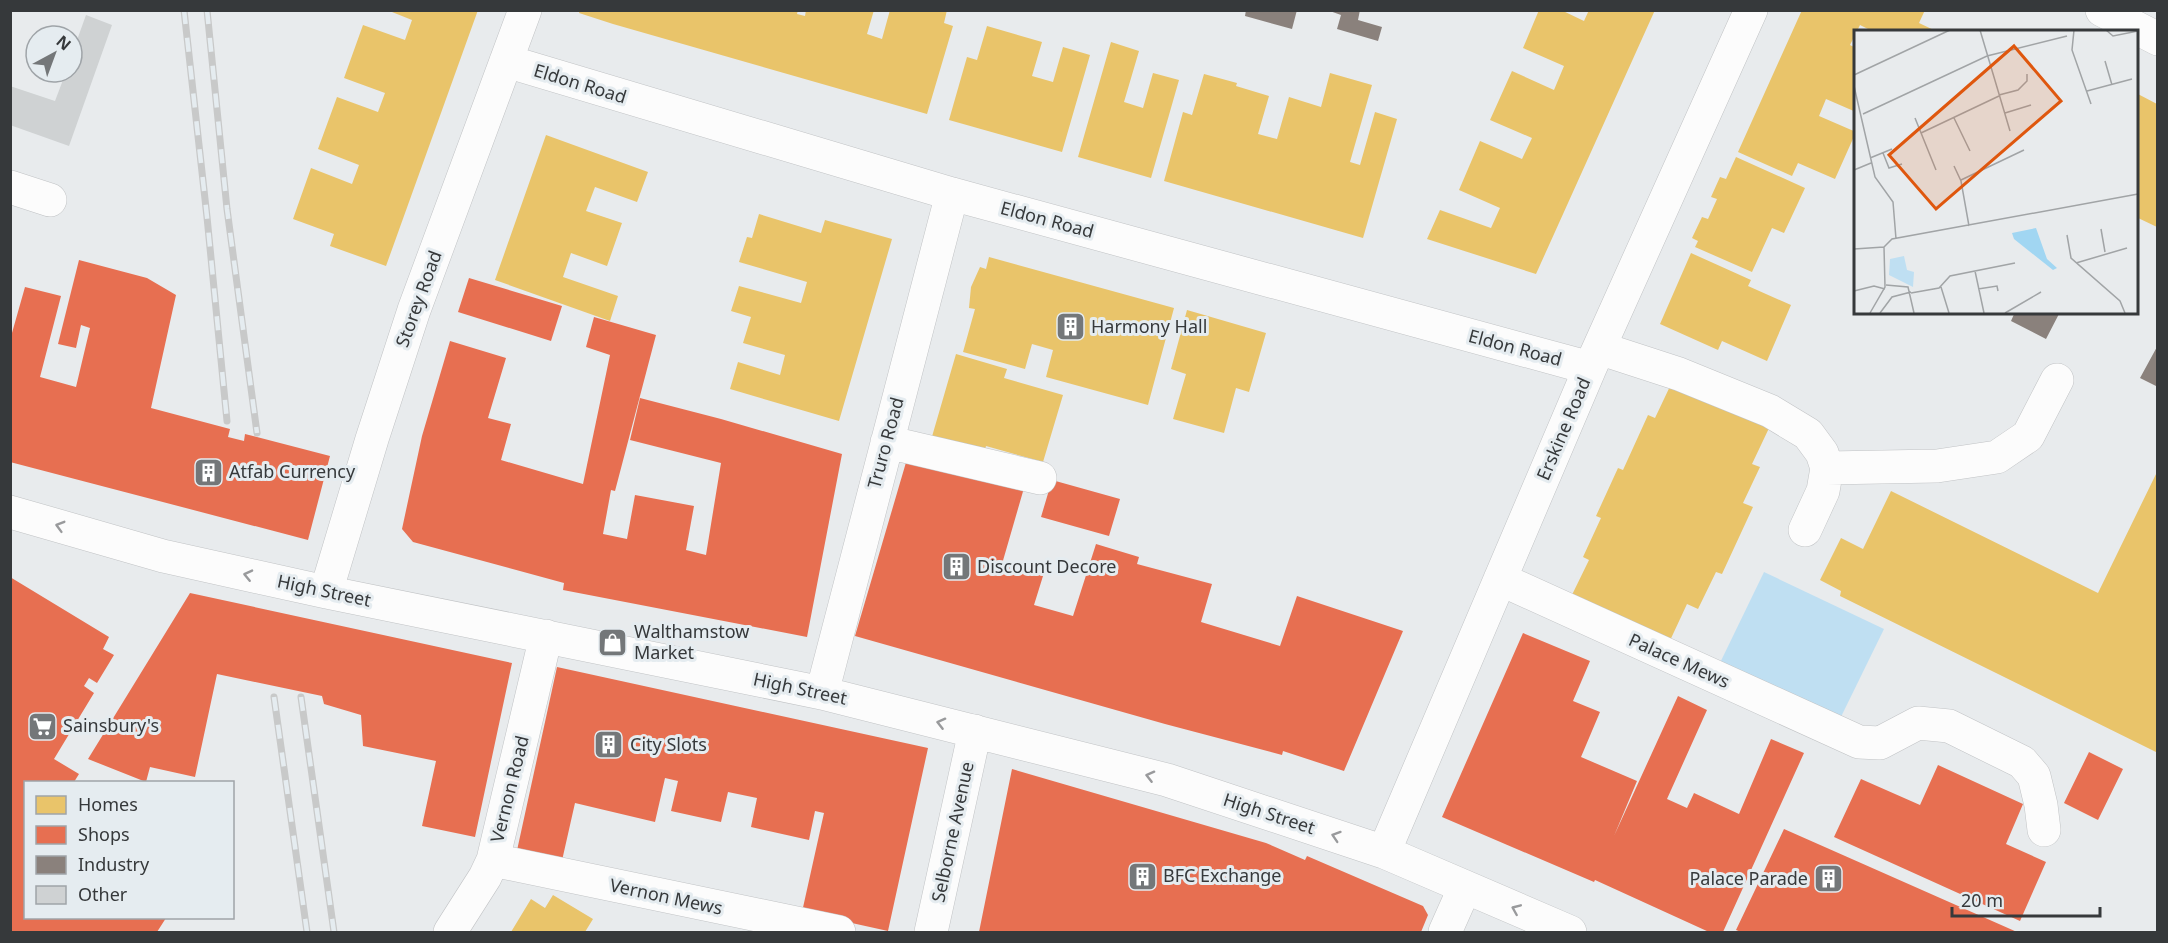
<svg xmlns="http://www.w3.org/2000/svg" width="2168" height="943" font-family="'Noto Sans',sans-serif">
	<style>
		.green { fill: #bfdff2 }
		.homes { fill: #e9c46a }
		.shops { fill: #e76f51 }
		.industry { fill: #8a817c }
		.building { fill: #cfd2d3 }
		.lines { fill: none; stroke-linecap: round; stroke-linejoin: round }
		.minor-casing { stroke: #c1c3c5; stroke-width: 34 }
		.minor { stroke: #fcfcfc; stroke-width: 33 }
		.rail-casing { stroke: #c8c9c9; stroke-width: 7 }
		.rail { stroke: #e5ecf0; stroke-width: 4.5; stroke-dasharray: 14; stroke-linecap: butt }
		.oneway { stroke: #999a9c }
		.labels { text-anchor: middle; stroke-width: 6; stroke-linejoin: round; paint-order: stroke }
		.street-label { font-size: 18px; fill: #36393b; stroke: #e5ecf0 }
		.poi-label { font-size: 18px; fill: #36393b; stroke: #e5ecf0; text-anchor: start }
		.inset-road { fill: none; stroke: #a1a4a6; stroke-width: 1.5 }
		.view { fill: #df570e; fill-opacity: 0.15; stroke: #df570e; stroke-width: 3 }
		.inset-edge { fill: none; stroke: #36393b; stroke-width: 3 }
	</style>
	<rect width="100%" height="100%" fill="#e8ebed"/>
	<path class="green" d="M 1764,572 L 1884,629 L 1837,725 L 1718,667 Z"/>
	<path class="homes" d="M 387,10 L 478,10 L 386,266 L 330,246 L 334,234 L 293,219 L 311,168 L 352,184 L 359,165 L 318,149 L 337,97 L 378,112 L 385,93 L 344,78 L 363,25 L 405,40 L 412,20 Z
		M 580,10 L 798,10 L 797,14 L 805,16 L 806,10 L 874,10 L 867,34 L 882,39 L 890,10 L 947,10 L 944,23 L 953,26 L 927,114 L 613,24 L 579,13 Z
		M 1539,10 L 1561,10 L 1584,21 L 1589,10 L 1655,10 L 1536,274 L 1427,239 L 1440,210 L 1491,228 L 1500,208 L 1459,190 L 1480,141 L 1522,159 L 1532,138 L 1490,120 L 1512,71 L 1554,90 L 1564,66 L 1523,48 Z
		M 1802,10 L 1925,10 L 1919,23 L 1938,32 L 1874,32 L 1860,25 L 1850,45 L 1856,48 L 1856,112 L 1826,99 L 1819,116 L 1856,132 L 1835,179 L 1798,163 L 1792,176 L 1738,152 Z
		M 987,26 L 1042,42 L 1032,76 L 1053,82 L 1063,47 L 1090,55 L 1062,152 L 949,120 L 967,57 L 977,60 Z
		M 1111,42 L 1139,51 L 1124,102 L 1143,108 L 1153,73 L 1179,80 L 1151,178 L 1078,157 Z
		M 1330,73 L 1372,85 L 1350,162 L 1360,165 L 1375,112 L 1397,119 L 1363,238 L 1164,181 L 1183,112 L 1192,115 L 1204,74 L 1237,83 L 1236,86 L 1269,96 L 1258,134 L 1277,139 L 1289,97 L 1321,107 Z
		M 2136,93 L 2157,104 L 2157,227 L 2136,217 Z
		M 546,135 L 648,172 L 637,202 L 595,187 L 586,211 L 622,223 L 607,266 L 571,253 L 563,277 L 618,296 L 610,321 L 495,280 Z
		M 1736,157 L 1805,188 L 1784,233 L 1772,228 L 1752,272 L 1695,247 L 1698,241 L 1692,238 L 1702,217 L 1708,219 L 1717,199 L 1711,197 L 1720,177 L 1726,179 Z
		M 759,214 L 821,233 L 825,220 L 892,239 L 839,421 L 730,389 L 738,362 L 780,375 L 785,355 L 743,343 L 751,317 L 731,311 L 739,286 L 801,303 L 807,282 L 739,262 L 747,237 L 752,238 Z
		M 1691,253 L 1751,280 L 1748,286 L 1791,305 L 1767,361 L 1722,341 L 1718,350 L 1660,324 Z
		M 989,257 L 1174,308 L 1148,405 L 1046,377 L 1053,350 L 1032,344 L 1025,369 L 963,352 L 975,309 L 969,308 L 971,287 L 980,267 L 986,269 Z
		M 1187,310 L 1266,333 L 1249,392 L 1236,388 L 1224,433 L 1173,419 L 1186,374 L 1171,369 Z
		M 956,354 L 1007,369 L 1004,378 L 1063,395 L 1043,462 L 986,446 L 983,456 L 931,440 Z
		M 1673,380 L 1770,426 L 1752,464 L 1760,467 L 1743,503 L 1753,507 L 1722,574 L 1716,572 L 1698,609 L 1687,604 L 1667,647 L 1569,601 L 1589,560 L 1583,557 L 1601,518 L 1596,516 L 1618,468 L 1623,470 L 1648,415 L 1655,418 Z
		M 2157,472 L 2156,752 L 1840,596 L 1841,591 L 1820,580 L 1841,538 L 1863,549 L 1891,491 L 2098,593 Z
		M 553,895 L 593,919 L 585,932 L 511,932 L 531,899 L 545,908 Z"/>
	<path class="shops" d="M 79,260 L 147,278 L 176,295 L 151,408 L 230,429 L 228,437 L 244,441 L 245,434 L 330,456 L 308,540 L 10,462 L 10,340 L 25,287 L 61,296 L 40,377 L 76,387 L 90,328 L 81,325 L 76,348 L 58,344 Z
		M 469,278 L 562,306 L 551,341 L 458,312 Z
		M 594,317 L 656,335 L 615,491 L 611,490 L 603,534 L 627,539 L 635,495 L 694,506 L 686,550 L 706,555 L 721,463 L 630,440 L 640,398 L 721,419 L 842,454 L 807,637 L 563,590 L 564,583 L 413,542 L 402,529 L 422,436 L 450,341 L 506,358 L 488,418 L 511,424 L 501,460 L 583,484 L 610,355 L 586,347 Z
		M 907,459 L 1024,488 L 1002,564 L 1043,576 L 1034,605 L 1073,616 L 1096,544 L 1139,557 L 1137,564 L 1212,584 L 1201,622 L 1280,646 L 1297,596 L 1403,631 L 1344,771 L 1283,751 L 1282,755 L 1165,724 L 855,636 Z
		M 1052,480 L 1120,499 L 1109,536 L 1041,517 Z
		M 10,577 L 109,637 L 103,649 L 114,655 L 97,683 L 89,678 L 84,686 L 94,693 L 54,759 L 79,774 L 74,782 L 26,782 L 26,918 L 166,918 L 157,932 L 10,932 Z
		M 190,593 L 512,663 L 475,837 L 422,826 L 436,761 L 363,746 L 361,715 L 324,704 L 322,696 L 217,674 L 195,777 L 150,767 L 146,782 L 88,759 Z
		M 1523,633 L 1590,661 L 1573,701 L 1600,712 L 1581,757 L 1637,781 L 1614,836 L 1678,696 L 1707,710 L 1667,799 L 1687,808 L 1694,793 L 1739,814 L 1771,739 L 1804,753 L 1723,932 L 1709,932 L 1595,880 L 1594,882 L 1442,817 Z
		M 557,667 L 928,748 L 888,931 L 802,912 L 824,813 L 815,811 L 809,840 L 751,827 L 757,798 L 728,792 L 721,822 L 671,811 L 678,781 L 665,778 L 655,822 L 575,803 L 561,865 L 516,855 Z
		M 2089,752 L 2123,769 L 2098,820 L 2064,803 Z
		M 1938,765 L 2023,804 L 2006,844 L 2046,862 L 2020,921 L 1834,837 L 1861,779 L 1920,805 Z
		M 1012,769 L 1266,843 L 1305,860 L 1307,856 L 1423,906 L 1428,915 L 1421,932 L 979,932 Z
		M 1784,829 L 2017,932 L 1741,932 L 1736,930 Z"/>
	<path class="industry" d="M 1246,10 L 1297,10 L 1292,29 L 1245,16 Z
		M 1327,10 L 1360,10 L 1358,20 L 1382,27 L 1378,41 L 1337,29 L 1341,15 Z
		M 2015,312 L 2060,312 L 2046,339 L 2011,321 Z
		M 2158,345 L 2158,387 L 2140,378 Z"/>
	<path class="building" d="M 86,15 L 112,25 L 69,146 L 10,125 L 10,86 L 55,101 L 66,72 L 72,72 L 72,54 Z"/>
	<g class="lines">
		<defs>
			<path id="minor" d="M 2102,10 L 2158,39
				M 506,61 L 952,194 L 1590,368
				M 10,187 L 50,200
				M 1599,348 L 1679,374 L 1770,411 L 1808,434 L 1822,453 L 1827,468 L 1823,491 L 1805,530
				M 887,442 L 1040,478
				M 1827,468 L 1937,466 L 1997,457 L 2028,436 L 2057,380
				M 10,512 L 163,556 L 326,592 L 822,693 L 1167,780 L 1384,852 L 1570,932
				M 1500,579 L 1859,742 L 1880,743 L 1918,723 L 1949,726 L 2022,762 L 2034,776 L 2041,805 L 2044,830
				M 326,592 L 372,439 L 414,310 L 525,10
				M 822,693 L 952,194
				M 1384,852 L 1590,368 L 1751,10
				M 493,860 L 839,932
				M 450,932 L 485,877 L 493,860 L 546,636
				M 931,932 L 975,731
				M 1445,932 L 1465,887"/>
		</defs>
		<use href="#minor" class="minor-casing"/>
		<use href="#minor" class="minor"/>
		<defs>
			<path id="rail" d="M 184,10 L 207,217 L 227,421
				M 207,10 L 227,209 L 257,433
				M 274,697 L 307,932
				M 301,697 L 334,932"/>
		</defs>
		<use href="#rail" class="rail-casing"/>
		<use href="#rail" class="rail"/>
	</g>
	<defs><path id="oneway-chevron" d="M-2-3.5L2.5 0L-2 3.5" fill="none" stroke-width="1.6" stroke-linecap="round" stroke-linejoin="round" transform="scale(1.5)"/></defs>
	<g class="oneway">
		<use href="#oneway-chevron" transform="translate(60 526) rotate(-164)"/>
		<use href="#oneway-chevron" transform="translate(248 575) rotate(-167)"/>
		<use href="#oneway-chevron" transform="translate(941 723) rotate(-166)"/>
		<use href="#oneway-chevron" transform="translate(1150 776) rotate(-166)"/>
		<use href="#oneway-chevron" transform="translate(1336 836) rotate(-162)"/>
		<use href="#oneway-chevron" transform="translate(1516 909) rotate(-157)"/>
	</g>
	<defs>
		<symbol id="building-square" viewBox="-11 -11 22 22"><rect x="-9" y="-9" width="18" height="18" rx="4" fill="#747779" stroke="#e5ecf0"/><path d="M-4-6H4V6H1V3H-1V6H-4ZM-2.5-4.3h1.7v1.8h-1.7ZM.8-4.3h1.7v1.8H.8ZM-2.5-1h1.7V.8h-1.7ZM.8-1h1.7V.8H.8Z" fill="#fff"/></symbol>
		<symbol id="shop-square" viewBox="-11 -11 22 22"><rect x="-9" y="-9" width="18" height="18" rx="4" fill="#747779" stroke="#e5ecf0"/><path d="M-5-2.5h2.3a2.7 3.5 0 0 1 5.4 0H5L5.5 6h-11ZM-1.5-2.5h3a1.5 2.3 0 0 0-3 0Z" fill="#fff"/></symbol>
		<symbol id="supermarket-square" viewBox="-11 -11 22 22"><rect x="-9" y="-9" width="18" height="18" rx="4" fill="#747779" stroke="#e5ecf0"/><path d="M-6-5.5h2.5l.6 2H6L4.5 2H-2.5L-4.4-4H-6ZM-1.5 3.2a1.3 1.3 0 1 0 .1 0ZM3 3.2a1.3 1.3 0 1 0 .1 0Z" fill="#fff"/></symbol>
	</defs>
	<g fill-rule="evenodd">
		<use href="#building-square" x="1054" y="310" width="33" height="33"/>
		<use href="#building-square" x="192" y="456" width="33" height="33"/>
		<use href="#building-square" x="940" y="550" width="33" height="33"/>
		<use href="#shop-square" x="596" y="626" width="33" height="33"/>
		<use href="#supermarket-square" x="26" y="710" width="33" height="33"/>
		<use href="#building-square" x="592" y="728" width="33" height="33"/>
		<use href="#building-square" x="1126" y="860" width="33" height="33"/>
		<use href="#building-square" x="1812" y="862" width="33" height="33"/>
	</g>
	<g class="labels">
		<g class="street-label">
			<text transform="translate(580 84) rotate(17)" y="6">Eldon Road</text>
			<text transform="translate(1047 220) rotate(15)" y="6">Eldon Road</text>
			<text transform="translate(419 299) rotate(-70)" y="6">Storey Road</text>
			<text transform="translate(1515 348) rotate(15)" y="6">Eldon Road</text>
			<text transform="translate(1564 429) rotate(-67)" y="6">Erskine Road</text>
			<text transform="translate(886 443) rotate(-75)" y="6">Truro Road</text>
			<text transform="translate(324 591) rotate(12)" y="6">High Street</text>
			<text transform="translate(1679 661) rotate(24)" y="6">Palace Mews</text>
			<text transform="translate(800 689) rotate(12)" y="6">High Street</text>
			<text transform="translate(510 789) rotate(-76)" y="6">Vernon Road</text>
			<text transform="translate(1269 814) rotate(18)" y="6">High Street</text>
			<text transform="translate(953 832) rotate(-78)" y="6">Selborne Avenue</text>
			<text transform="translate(666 897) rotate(12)" y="6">Vernon Mews</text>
		</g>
		<g class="poi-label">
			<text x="1091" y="333">Harmony Hall</text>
			<text x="229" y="478">Atfab Currency</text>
			<text x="977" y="573">Discount Decore</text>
			<text x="634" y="638">Walthamstow<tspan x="634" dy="21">Market</tspan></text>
			<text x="63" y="732">Sainsbury's</text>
			<text x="630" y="751">City Slots</text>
			<text x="1163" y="882">BFC Exchange</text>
			<text x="1808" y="885" text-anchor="end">Palace Parade</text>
		</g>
	</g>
	<g transform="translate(1854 30)">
		<rect width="284" height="284" fill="#e8ebed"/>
		<path d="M 50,226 L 53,240 L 60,242 L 59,257 L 35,245 L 36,229 Z" fill="#bfdff2"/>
		<path d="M 182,198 L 193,229 L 203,238 L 199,240 L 160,209 L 158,203 Z" fill="#a1d6f2"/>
		<path class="inset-road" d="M 126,0 L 156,101M 220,0 L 218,20 L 237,74M 252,0 L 259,6 L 284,1M 251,31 L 258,55M 0,45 L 96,0M 0,56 L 21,147 L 39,172 L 42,209M 233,61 L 278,49M 145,65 L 164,60 L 173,51 L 173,44M 151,83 L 177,75M 9,84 L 133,26 L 213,6M 61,88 L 82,140M 100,88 L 116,121M 67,103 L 145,66M 29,123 L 35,138 L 48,134M 16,128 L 38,119M 100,136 L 107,151 L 115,196M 0,140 L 17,133M 107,150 L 170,120M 247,199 L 251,222M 213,205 L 217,228 L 266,271 L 271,283M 30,217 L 38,209 L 284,164M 0,219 L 30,217M 222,233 L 273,218M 121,241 L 130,283M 32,255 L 54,257 L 60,283M 87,257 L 95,283M 124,259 L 143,256 L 144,261M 0,261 L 20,256 L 31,259M 57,263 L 85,258 L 96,246 L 161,233M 16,283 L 31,257 L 30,217M 26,283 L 38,267 L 57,262M 151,283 L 187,262"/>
		<path class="view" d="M 160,16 L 207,71 L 82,179 L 35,125 Z"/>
		<rect width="284" height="284" class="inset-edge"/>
	</g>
	<rect width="2168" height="943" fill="none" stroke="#36393b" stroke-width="24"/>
	<rect x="24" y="781" width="210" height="138" fill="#e5ecf0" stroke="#9fa4a8" stroke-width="1.5"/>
	<rect x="36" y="796" width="30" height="18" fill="#e9c46a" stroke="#9fa4a8" stroke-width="1.5"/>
	<text x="78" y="811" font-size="18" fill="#36393b">Homes</text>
	<rect x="36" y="826" width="30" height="18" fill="#e76f51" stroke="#9fa4a8" stroke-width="1.5"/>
	<text x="78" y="841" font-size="18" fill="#36393b">Shops</text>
	<rect x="36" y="856" width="30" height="18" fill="#8a817c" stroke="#9fa4a8" stroke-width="1.5"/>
	<text x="78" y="871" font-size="18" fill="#36393b">Industry</text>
	<rect x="36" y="886" width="30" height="18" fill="#cfd2d3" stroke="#9fa4a8" stroke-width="1.5"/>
	<text x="78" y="901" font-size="18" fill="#36393b">Other</text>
	<g transform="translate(54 54) rotate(41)"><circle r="28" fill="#e5ecf0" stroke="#9fa4a8" stroke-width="1.5"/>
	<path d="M0-4.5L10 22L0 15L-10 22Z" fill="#747779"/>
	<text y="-9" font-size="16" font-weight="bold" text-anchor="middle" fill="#36393b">N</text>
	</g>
	<path d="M1952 907v9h148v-9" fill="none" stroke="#36393b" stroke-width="3"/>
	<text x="1961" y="907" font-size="18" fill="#36393b" stroke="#e5ecf0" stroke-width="4.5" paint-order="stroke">20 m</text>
</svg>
